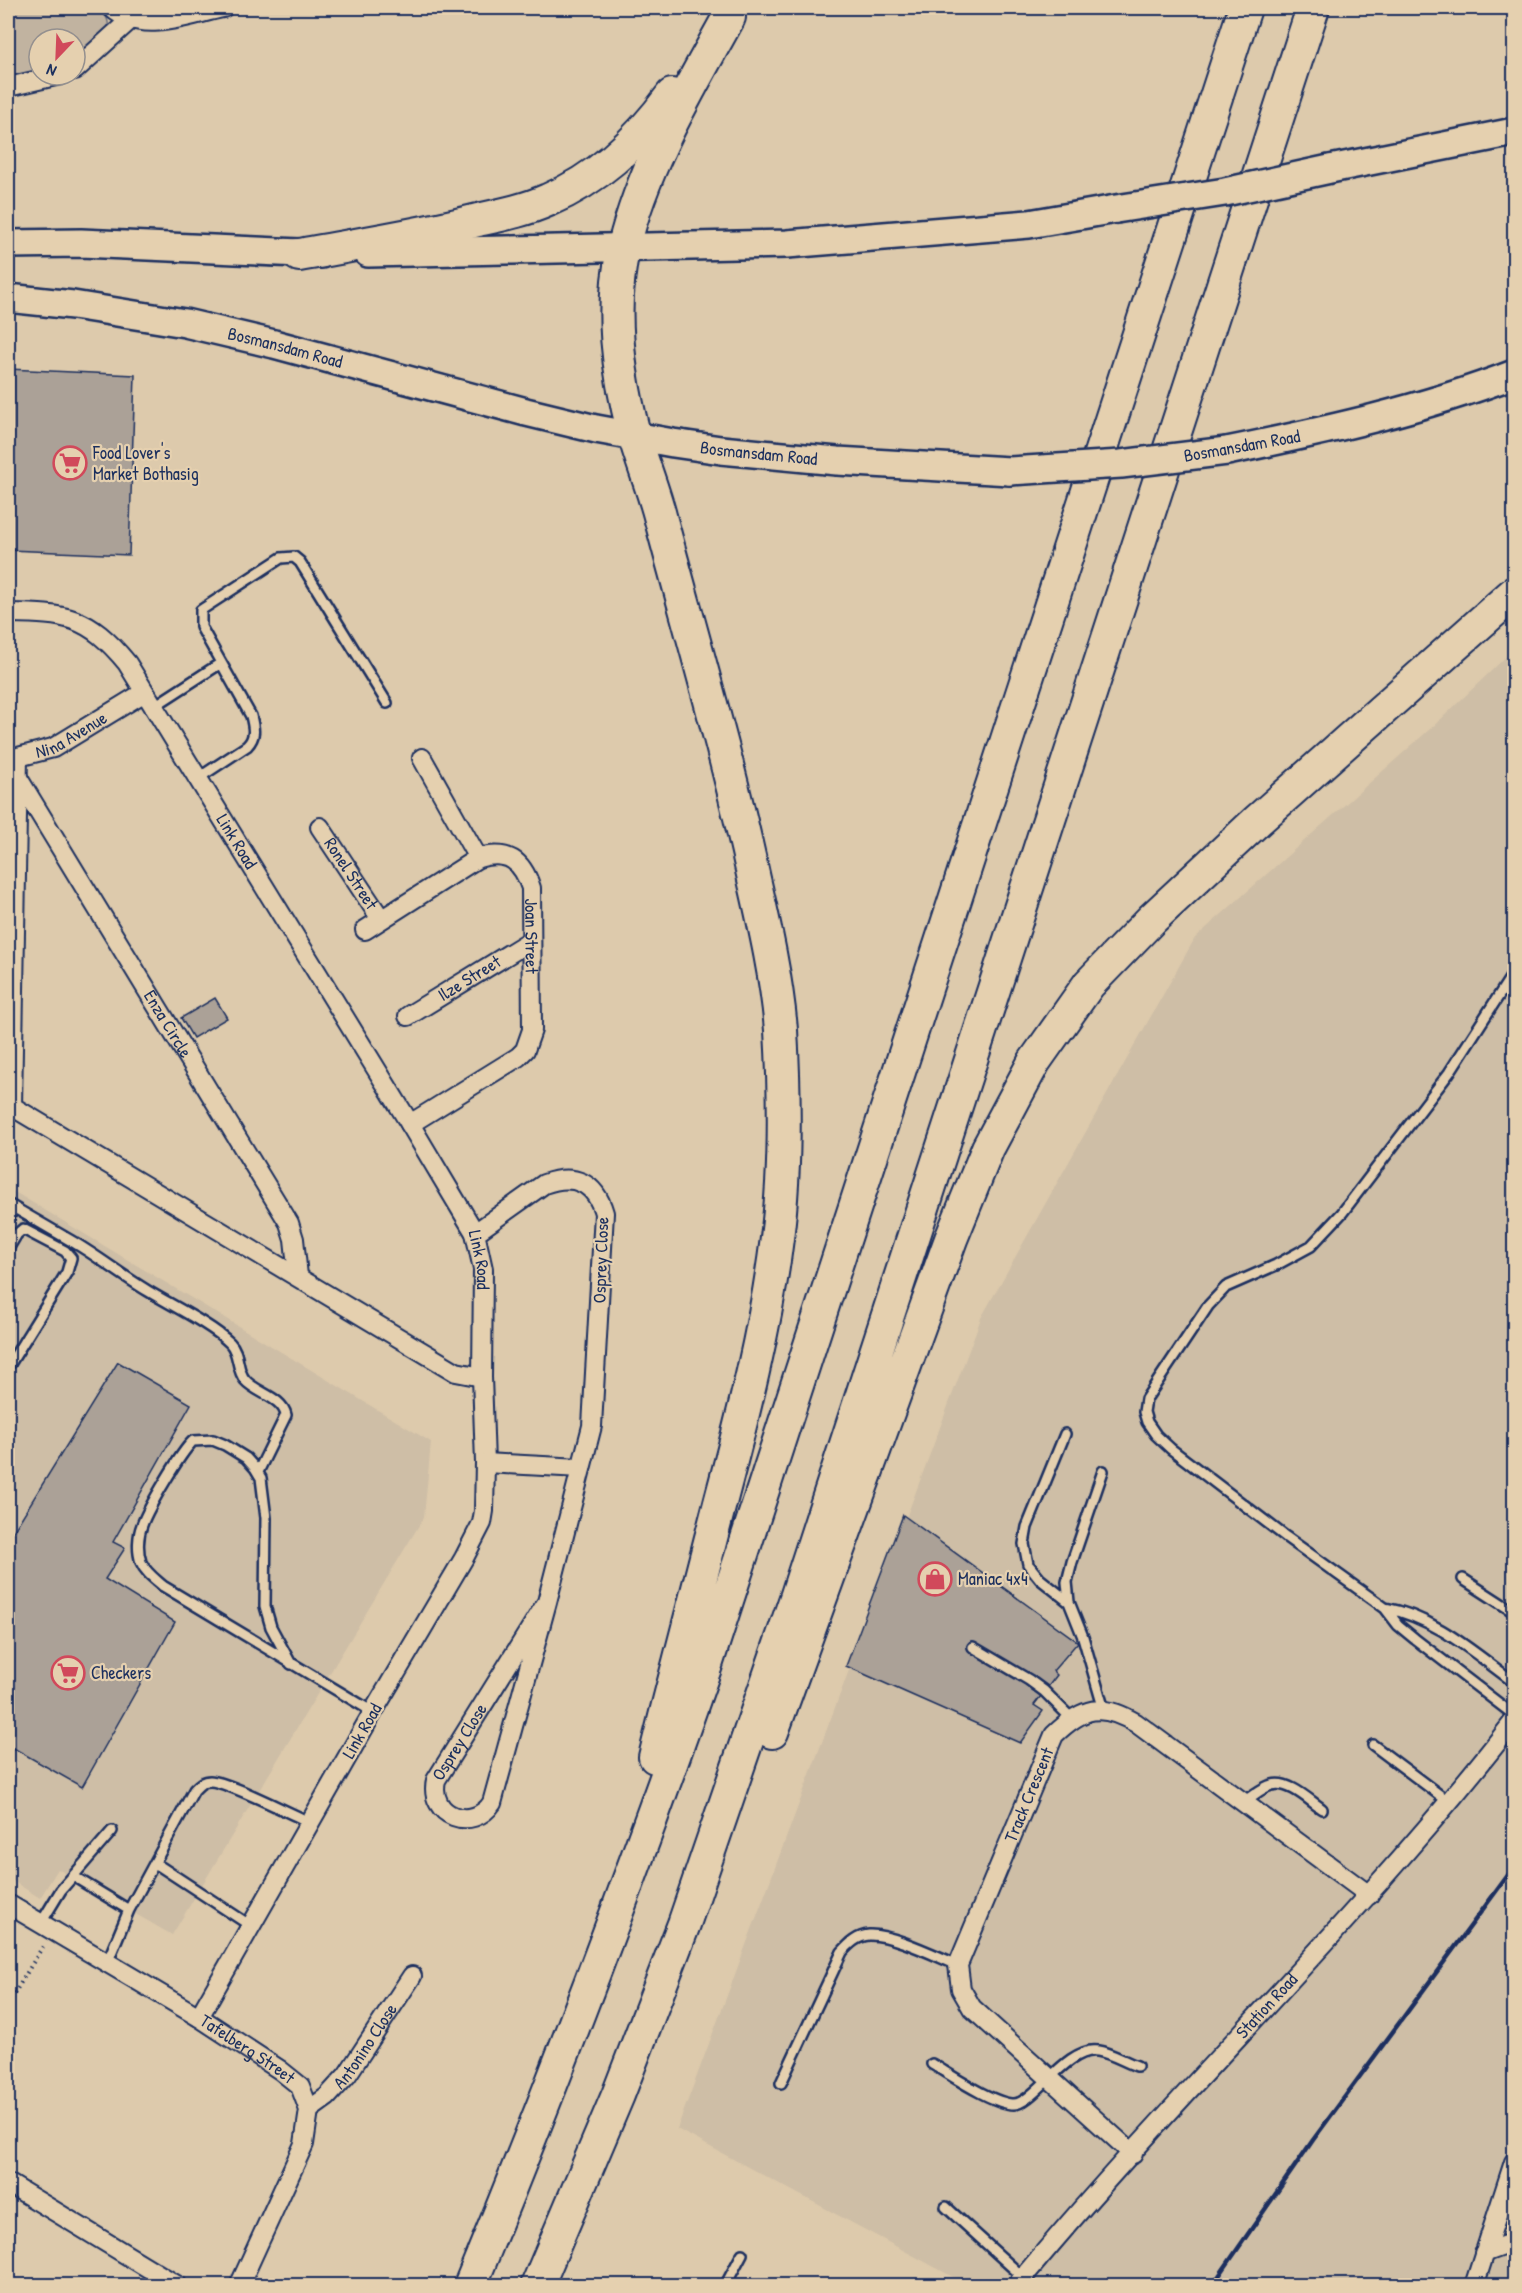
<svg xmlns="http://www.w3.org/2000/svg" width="1522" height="2293" font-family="'Patrick Hand',sans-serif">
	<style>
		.built { fill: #cebea6 }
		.green { fill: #c1b3a0; stroke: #6e717f; stroke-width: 1.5 }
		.building { fill: #aba197; stroke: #1b2f5e; stroke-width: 1.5 }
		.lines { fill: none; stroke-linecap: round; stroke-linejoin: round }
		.lane-casing { stroke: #1b2f5e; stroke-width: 14 }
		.street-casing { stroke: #1b2f5e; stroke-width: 22 }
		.primary-casing { stroke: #1b2f5e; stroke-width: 32 }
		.highway-casing { stroke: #1b2f5e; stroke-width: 36 }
		.path { stroke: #1b2f5e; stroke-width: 4; stroke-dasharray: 1.5 4.5; stroke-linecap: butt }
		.lane { stroke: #e5d0af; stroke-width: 9 }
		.street { stroke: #e5d0af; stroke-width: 18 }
		.primary { stroke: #e5d0af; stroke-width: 27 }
		.highway { stroke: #e5d0af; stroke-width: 32 }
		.rail { stroke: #1b2f5e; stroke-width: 4.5 }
		.primary-bridge-casing { stroke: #1b2f5e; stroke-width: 32; stroke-linecap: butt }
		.primary-bridge { stroke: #e5d0af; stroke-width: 27 }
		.labels { text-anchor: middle; stroke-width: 4.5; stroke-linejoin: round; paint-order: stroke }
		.street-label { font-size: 18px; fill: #1b2f5e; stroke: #e5d0af }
		.poi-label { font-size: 18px; fill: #1b2f5e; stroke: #e5d0af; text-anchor: start }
	</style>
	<rect width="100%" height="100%" fill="#ddcaac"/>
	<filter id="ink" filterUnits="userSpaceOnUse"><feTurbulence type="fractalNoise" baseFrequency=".0167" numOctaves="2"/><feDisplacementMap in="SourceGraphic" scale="12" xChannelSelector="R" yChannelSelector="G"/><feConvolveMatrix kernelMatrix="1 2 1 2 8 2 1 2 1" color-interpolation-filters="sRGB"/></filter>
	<g filter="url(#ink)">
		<path class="built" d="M 1514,649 L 1514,2285 L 968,2285 L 677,2129 L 981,1318 L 1195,938 L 1439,721 Z
			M 8,1188 L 431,1442 L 424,1517 L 172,1935 L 58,1869 L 40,1898 L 8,1878 Z"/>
		<path class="green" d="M 8,8 L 99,8 C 107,16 111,22 106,33 L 75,60 L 75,39 L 39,39 L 39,72 L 8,79 Z"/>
		<path class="building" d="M 8,369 L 135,375 L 129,555 L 8,550 Z
			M 215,998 L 227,1018 L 193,1038 L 181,1018 Z
			M 118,1362 L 191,1404 L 113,1542 L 125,1548 L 105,1579 L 175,1622 L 82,1787 L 8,1745 L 8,1540 Z
			M 903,1515 L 1078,1642 L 1053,1671 L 1057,1675 L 1034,1705 L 1043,1711 L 1020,1743 L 846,1666 Z"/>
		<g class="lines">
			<defs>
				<path id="lane" d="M 153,707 L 221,663
					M 197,779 L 247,746 C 256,737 254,728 251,716 L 201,627 L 201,610 L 281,558 L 294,557 L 300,562 L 387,703
					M 1514,972 L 1449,1073 L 1342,1213 L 1311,1246 L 1276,1265 L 1226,1287 L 1208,1306 L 1146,1399 L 1144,1412 L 1147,1422 L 1156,1435 L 1171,1449 L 1286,1537 L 1385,1608 L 1398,1625 L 1415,1639 L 1514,1715
					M 8,1204 C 30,1217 53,1230 75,1243 C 100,1258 123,1276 148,1291 C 171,1305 212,1325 230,1343 C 240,1353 236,1370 245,1380 C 256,1393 282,1397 286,1415 L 258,1472
					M 8,1219 L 14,1208
					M 8,1249 L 17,1234 L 23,1229 L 65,1251 L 71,1258 L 67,1272 L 10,1364
					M 1065,1434 L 1027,1527 L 1024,1544 L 1028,1564 L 1040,1579 L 1069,1602
					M 1103,1471 L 1072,1562 L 1067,1582 L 1069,1602 L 1083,1637 L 1104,1710
					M 1463,1579 L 1514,1612
					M 1385,1608 C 1435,1617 1474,1653 1514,1682
					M 973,1647 L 1029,1680 L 1044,1691 L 1071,1718
					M 291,1664 L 271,1627 L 265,1606 L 266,1518 L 261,1478 L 255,1468 L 246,1458 L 225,1445 L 213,1440 L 193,1441 C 181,1452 148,1508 142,1525 C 138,1535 137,1551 141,1562 C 145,1572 155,1579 163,1586 L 373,1712
					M 1373,1745 L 1449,1802
					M 1243,1802 C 1252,1797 1262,1787 1272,1785 C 1289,1780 1310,1801 1322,1809
					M 155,1863 L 251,1926
					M 73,1876 L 129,1910 L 107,1963
					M 129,1910 L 194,1790 C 199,1785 202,1781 210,1781 C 227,1781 290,1814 310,1822
					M 41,1923 L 61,1890 L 112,1831
					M 932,2064 C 951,2075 993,2104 1014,2104 C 1034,2104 1067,2046 1098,2051 C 1111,2053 1125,2062 1137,2066
					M 781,2083 L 842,1952 C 849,1944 857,1936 869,1935 C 892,1934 936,1956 958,1965
					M 946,2207 L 1023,2277
					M 725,2286 L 742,2254"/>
				<g id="street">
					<path d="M 112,8 C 142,35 188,15 223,8"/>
					<path d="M 75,70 L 130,20"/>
					<path d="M 8,87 L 60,75"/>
					<path id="s1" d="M 8,613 C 67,614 87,615 127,663 L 410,1124 L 475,1233 L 483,1269 L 482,1377 L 485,1463 L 484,1511 L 482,1523 L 464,1558 L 373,1712 L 199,2017"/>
					<path d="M 422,758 L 478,858"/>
					<path id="s2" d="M 18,778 L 289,1223 L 294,1239 L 298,1276"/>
					<path id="s3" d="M 320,827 L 381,919"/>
					<path id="s4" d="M 365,930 L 478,858 C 508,850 522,860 531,888 L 532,1030 L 525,1050 L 518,1057 L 410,1124"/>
					<path id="s5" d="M 408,1016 L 530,941"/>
					<path d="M 8,1104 L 456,1372 L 482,1377"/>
					<path id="s6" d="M 12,1107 L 18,757 L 53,748 L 143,693"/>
					<path id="s7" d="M 475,1233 L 544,1184 C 574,1173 595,1182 604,1213 L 592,1426 L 547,1602 L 492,1803 C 473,1832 428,1817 436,1780 L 547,1602"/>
					<path d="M 485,1463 L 581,1468"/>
					<path id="s8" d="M 8,1904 L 199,2017 L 280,2070 L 300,2086 L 309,2110 L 304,2144 L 239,2286"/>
					<path id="s9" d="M 309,2110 L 327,2097 L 347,2075 L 412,1976"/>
					<path id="s10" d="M 1133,2154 L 972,2008 L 961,1989 L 958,1965 L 1054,1735 C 1083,1707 1101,1702 1136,1723 L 1369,1895"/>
					<path d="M 8,2183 L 178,2286"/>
					<path d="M 1484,2253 L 1514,2242"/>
					<path id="s11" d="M 1016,2286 C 1176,2092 1360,1920 1514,1721"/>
					<path d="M 1474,2286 L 1514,2162"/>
				</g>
				<g id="primary">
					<path d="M 1330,169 L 1514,132"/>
					<path d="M 8,244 L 81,243 L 321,254"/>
					<path d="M 368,253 L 787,244 L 1029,224 L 1116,209"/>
					<path id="s12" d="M 8,298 L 73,305 L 185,323 L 274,344 L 526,412 L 596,429 L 673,443 L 721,450 L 837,461 L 1010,471"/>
					<path d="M 1227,451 C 1324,431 1421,410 1514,374"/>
				</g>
				<path id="highway" d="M 299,255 C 359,244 419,235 478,220 C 501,215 526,210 548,200 C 598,179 640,139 672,95
					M 772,1732 L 951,1239 L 988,1148 L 1034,1062 L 1089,984 L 1152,919 L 1257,821 L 1514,593
					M 655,1757 C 676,1672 698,1587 720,1503 C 743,1416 766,1327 777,1238 C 786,1169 785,1099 781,1030 C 777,981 765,927 754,879 C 728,758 693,640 661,520 C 654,491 642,463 634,434 C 618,373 609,308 624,246 C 644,164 689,90 729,17
					M 470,2286 C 555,2081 633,1874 706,1665 L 1245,8
					M 537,2286 L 618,2095 L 684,1924 L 796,1598 L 1313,8"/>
			</defs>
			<use href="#lane" class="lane-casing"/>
			<use href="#street" class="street-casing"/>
			<use href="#primary" class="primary-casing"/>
			<use href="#highway" class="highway-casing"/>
			<path class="path" d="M 8,2004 L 43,1946"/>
			<use href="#lane" class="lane"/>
			<use href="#street" class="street"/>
			<use href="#primary" class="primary"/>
			<use href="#highway" class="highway"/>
			<path class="rail" d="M 1212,2286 L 1313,2140 L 1514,1867"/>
			<defs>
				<path id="primary-bridge" d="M 1116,209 L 1225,192 L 1330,169
					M 1010,471 L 1121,464 L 1227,451"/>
			</defs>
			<use href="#primary-bridge" class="primary-bridge-casing"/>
			<use href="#primary-bridge" class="primary-bridge"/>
		</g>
	</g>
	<defs>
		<symbol id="supermarket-ring" viewBox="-11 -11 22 22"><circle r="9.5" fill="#e5d0af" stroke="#d1495b" stroke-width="1.5"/><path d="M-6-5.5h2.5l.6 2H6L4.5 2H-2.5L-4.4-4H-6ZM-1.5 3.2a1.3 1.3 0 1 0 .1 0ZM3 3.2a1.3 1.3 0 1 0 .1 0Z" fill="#d1495b"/></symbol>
		<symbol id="shop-ring" viewBox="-11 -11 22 22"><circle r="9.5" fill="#e5d0af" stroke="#d1495b" stroke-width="1.5"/><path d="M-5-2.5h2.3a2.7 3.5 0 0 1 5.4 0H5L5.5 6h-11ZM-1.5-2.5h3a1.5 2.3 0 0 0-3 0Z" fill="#d1495b"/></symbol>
	</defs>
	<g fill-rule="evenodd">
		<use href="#supermarket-ring" x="51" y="444" width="38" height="38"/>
		<use href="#shop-ring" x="916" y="1560" width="38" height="38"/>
		<use href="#supermarket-ring" x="49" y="1654" width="38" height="38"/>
	</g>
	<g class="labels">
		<g class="street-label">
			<text dy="6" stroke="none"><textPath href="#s12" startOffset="282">Bosmansdam Road</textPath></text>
			<text transform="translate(1242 446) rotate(-10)" y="6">Bosmansdam Road</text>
			<text dy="6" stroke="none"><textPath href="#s12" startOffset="768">Bosmansdam Road</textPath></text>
			<text dy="6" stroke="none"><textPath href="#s6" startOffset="408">Nina Avenue</textPath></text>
			<text dy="6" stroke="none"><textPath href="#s1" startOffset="345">Link Road</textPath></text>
			<text dy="6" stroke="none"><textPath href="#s3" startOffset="56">Ronel Street</textPath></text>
			<text dy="6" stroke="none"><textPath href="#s4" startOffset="252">Joan Street</textPath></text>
			<text dy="6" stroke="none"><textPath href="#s5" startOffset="72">Ilze Street</textPath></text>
			<text dy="6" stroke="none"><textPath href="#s2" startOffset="288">Enza Circle</textPath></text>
			<text transform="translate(601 1260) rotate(-88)" y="6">Osprey Close</text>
			<text dy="6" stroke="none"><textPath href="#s1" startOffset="831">Link Road</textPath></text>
			<text transform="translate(362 1731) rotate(-60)" y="6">Link Road</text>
			<text dy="6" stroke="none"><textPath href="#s7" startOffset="898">Osprey Close</textPath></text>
			<text dy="6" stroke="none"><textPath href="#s10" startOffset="448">Track Crescent</textPath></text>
			<text dy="6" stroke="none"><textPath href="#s11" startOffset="376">Station Road</textPath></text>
			<text dy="6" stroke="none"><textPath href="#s9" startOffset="86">Antonino Close</textPath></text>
			<text dy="6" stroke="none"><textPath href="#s8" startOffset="280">Tafelberg Street</textPath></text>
		</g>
		<g class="poi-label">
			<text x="93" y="459">Food Lover's<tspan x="93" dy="21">Market Bothasig</tspan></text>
			<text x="958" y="1585">Maniac 4x4</text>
			<text x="91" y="1679">Checkers</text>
		</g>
	</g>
	<rect width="1522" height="2293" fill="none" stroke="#e5d0af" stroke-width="30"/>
	<rect x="15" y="15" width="1492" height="2263" fill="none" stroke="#1b2f5e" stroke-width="2" filter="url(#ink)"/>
	<g transform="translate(57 57) rotate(203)"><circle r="28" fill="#e5d0af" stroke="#94908f" stroke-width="1.5"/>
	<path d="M0-4.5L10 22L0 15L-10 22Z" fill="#d1495b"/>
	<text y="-9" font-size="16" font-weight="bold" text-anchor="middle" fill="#1b2f5e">N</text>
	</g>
</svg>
